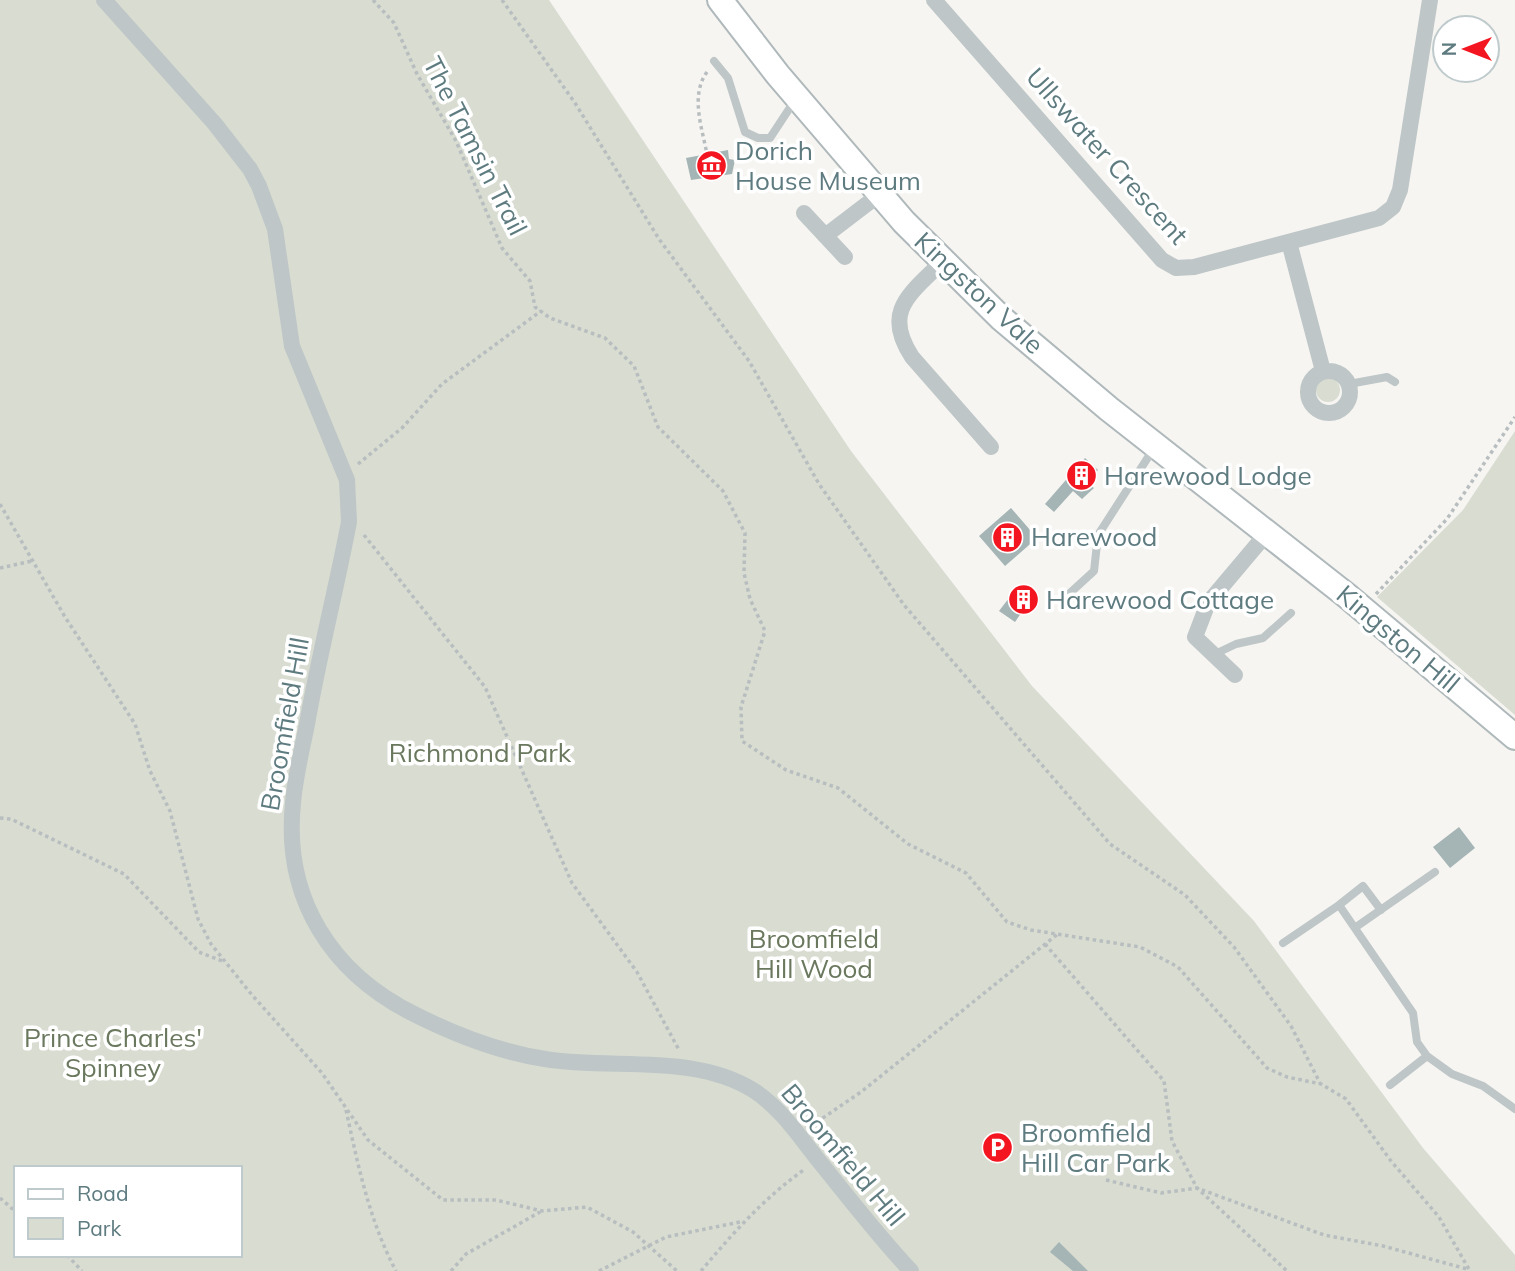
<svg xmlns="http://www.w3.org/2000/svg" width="1515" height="1271" font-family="Mulish,sans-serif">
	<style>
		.green { fill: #d8dcd1; fill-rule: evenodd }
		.building { fill: #a5b4b5 }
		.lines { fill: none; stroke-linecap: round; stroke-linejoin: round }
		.primary-casing { stroke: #afb8ba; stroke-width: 28 }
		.path { stroke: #b8bebf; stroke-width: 3.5; stroke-dasharray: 3.5 3.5; stroke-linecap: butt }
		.lane { stroke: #bec6c7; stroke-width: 8 }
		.street { stroke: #bec6c7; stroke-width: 16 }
		.primary { stroke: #fff; stroke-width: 24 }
		.labels { text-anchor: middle; stroke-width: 7; stroke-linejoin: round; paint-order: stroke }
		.street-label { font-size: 26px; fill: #5e7b80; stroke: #fff }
		.poi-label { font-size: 26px; fill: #5e7b80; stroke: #fff; text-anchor: start }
		.park-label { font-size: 26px; fill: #6a785e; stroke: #fff }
	</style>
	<rect width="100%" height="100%" fill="#f6f5f2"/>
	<path class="green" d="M 0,0 L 549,0 L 851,451 L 1032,686 L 1254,921 L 1423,1148 L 1515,1255 L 1515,1271 L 0,1271 ZM 16,1168 L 240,1168 L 240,1255 L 16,1255 Z
		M1316 390a12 12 0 1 1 24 0a12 12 0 1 1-24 0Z
		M 1515,431 L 1515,715 L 1377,597 L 1463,510 Z"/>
	<path class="building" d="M 728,150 L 729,159 L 735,160 L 732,174 L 691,180 L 686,158 Z
		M 1085,458 L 1098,470 L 1087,483 L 1094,488 L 1082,499 L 1073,491 L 1054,512 L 1045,504 Z
		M 1011,508 L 1037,538 L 1005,566 L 979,536 Z
		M 1009,598 L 1024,609 L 1015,622 L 999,611 Z
		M 1459,827 L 1475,848 L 1450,868 L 1433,847 Z
		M 1059,1242 L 1088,1271 L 1073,1271 L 1050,1252 Z"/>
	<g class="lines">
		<defs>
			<path id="primary" d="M 720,0 L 778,75 L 904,222 L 1001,318 L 1109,409 L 1346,595 L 1515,737"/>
		</defs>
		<use href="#primary" class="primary-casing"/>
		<path class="path" d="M 373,0 L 394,23 L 417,74 L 456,141 L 502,248 L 530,281 L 535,307 L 550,318 L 605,338 L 634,366 L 658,427 L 723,491 L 745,533 L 744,573 L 750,599 L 765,631 L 741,707 L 742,741 L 786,770 L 838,788 L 908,844 L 966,873 L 1007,922 L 1031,930 L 1140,947 L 1178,967 L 1267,1068 L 1287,1077 L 1321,1084 L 1346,1099 L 1391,1161 L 1439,1217 L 1470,1271
			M 502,0 L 575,103 L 659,239 L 749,361 L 819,484 L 904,605 L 1110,844 L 1185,895 L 1234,947 L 1291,1026 L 1320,1083
			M 707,72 C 690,95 702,128 707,154
			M 358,464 L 402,428 L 442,384 L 541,311
			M 0,504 L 65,617 L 135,724 L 150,771 L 170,811 L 198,919 L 211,944 L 252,995 L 322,1073 L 368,1140 L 443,1200 L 496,1200 L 542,1211 L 587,1207 L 633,1232 L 677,1271
			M 364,535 L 485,687 L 572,883 L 637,972 L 679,1050
			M 0,568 L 32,561
			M 1376,594 L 1447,519 L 1515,417
			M 0,818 L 11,819 L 124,874 L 199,952 L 225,962
			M 1045,944 L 1164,1081 L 1172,1141 L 1197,1188 L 1287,1271
			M 346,1110 C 358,1165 369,1220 396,1271
			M 811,1126 L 861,1092 L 1059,933
			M 1106,1180 L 1161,1193 L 1197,1188 L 1324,1235 L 1383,1246 L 1467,1269
			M 0,1198 L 16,1212
			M 67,1255 L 82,1271
			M 451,1271 L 466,1254 L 540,1212
			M 599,1271 L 666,1237 L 740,1222
			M 701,1271 C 733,1233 764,1198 805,1169"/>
		<path class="lane" d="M 714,61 L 728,78 L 745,132 L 758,138 L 770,138 L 795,100
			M 1349,384 L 1387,377 L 1395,382
			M 1070,593 L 1094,571 L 1098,535 L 1154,448
			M 1213,655 L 1236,644 L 1263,638 L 1291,613
			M 1381,910 L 1363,886 L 1339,905 L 1413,1013 L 1417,1042 L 1427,1056 L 1452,1074 L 1483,1086 L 1515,1109
			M 1356,927 L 1435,872
			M 1283,943 L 1339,905
			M 1390,1085 L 1427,1056"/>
		<path class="street" d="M 104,0 L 215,124 L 250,169 L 259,186 L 275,229 L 292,346 L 347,480 L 349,522 C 336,590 319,656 307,724 C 302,750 295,777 293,803 C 283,899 332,974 416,1015 C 458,1036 499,1052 545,1059 C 613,1070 693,1053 753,1090 C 780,1107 799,1136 819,1161 C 849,1198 878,1236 911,1271
			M 934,0 L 1162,260 L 1176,268 L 1194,267 L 1379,218 L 1393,207 L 1400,190 L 1430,0
			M 804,213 L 845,257
			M 825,236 L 880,194
			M 1289,242 L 1323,371
			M 942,262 C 910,294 882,311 912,357 L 991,447
			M1308 392a21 21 0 1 1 42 0a21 21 0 1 1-42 0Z
			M 1235,675 L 1195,637 L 1208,603 L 1267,533"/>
		<use href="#primary" class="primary"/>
	</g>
	<defs>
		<symbol id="museum-disc" viewBox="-11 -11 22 22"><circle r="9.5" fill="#f31621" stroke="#fff"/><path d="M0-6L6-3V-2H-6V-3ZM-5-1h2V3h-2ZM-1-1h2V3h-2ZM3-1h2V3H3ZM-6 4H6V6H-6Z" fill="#fff"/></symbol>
		<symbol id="building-disc" viewBox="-11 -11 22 22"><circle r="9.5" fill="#f31621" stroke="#fff"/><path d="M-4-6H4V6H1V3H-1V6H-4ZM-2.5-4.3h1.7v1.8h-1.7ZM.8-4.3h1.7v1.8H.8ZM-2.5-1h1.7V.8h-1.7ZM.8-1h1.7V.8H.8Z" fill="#fff"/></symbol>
		<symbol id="parking-disc" viewBox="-11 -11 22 22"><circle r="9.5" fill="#f31621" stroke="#fff"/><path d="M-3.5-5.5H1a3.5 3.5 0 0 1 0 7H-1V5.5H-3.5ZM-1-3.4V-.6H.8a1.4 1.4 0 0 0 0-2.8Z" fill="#fff"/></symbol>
	</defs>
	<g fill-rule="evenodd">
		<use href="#museum-disc" x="694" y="148" width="35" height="35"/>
		<use href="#building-disc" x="1064" y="458" width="35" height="35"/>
		<use href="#building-disc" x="990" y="520" width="35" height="35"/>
		<use href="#building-disc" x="1006" y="582" width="35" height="35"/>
		<use href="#parking-disc" x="980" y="1130" width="35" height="35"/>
	</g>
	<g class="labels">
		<g class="street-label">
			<text transform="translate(475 146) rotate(63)" y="9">The Tamsin Trail</text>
			<text transform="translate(1107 156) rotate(48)" y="9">Ullswater Crescent</text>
			<text transform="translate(979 293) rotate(43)" y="9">Kingston Vale</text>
			<text transform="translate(1398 639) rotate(40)" y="9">Kingston Hill</text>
			<text transform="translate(285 724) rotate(-80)" y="9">Broomfield Hill</text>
			<text transform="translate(843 1155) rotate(50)" y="9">Broomfield Hill</text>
		</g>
		<g class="poi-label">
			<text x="735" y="160">Dorich<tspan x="735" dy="30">House Museum</tspan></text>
			<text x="1104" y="485">Harewood Lodge</text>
			<text x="1031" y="546">Harewood</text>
			<text x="1046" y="609">Harewood Cottage</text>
			<text x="1021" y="1142">Broomfield<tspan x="1021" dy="30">Hill Car Park</tspan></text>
		</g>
		<g class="park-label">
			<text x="480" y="762">Richmond Park</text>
			<text x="814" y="948">Broomfield<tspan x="814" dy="30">Hill Wood</tspan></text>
			<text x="113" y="1047">Prince Charles'<tspan x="113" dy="30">Spinney</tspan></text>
		</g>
	</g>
	<rect x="14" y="1166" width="228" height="91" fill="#ffffff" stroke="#bfcacc" stroke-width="2"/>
	<rect x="28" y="1189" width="35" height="10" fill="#ffffff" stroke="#bfcacc" stroke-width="2"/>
	<text x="77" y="1201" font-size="21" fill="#5e7b80">Road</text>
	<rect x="28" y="1218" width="35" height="21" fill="#d8dcd1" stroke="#bfcacc" stroke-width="2"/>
	<text x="77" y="1236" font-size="21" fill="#5e7b80">Park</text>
	<g transform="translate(1466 49) rotate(270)"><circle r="33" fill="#ffffff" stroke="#bfcacc" stroke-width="2"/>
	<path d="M0-5L12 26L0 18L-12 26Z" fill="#f31621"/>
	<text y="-10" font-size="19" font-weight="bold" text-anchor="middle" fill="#5e7b80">N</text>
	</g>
</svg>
